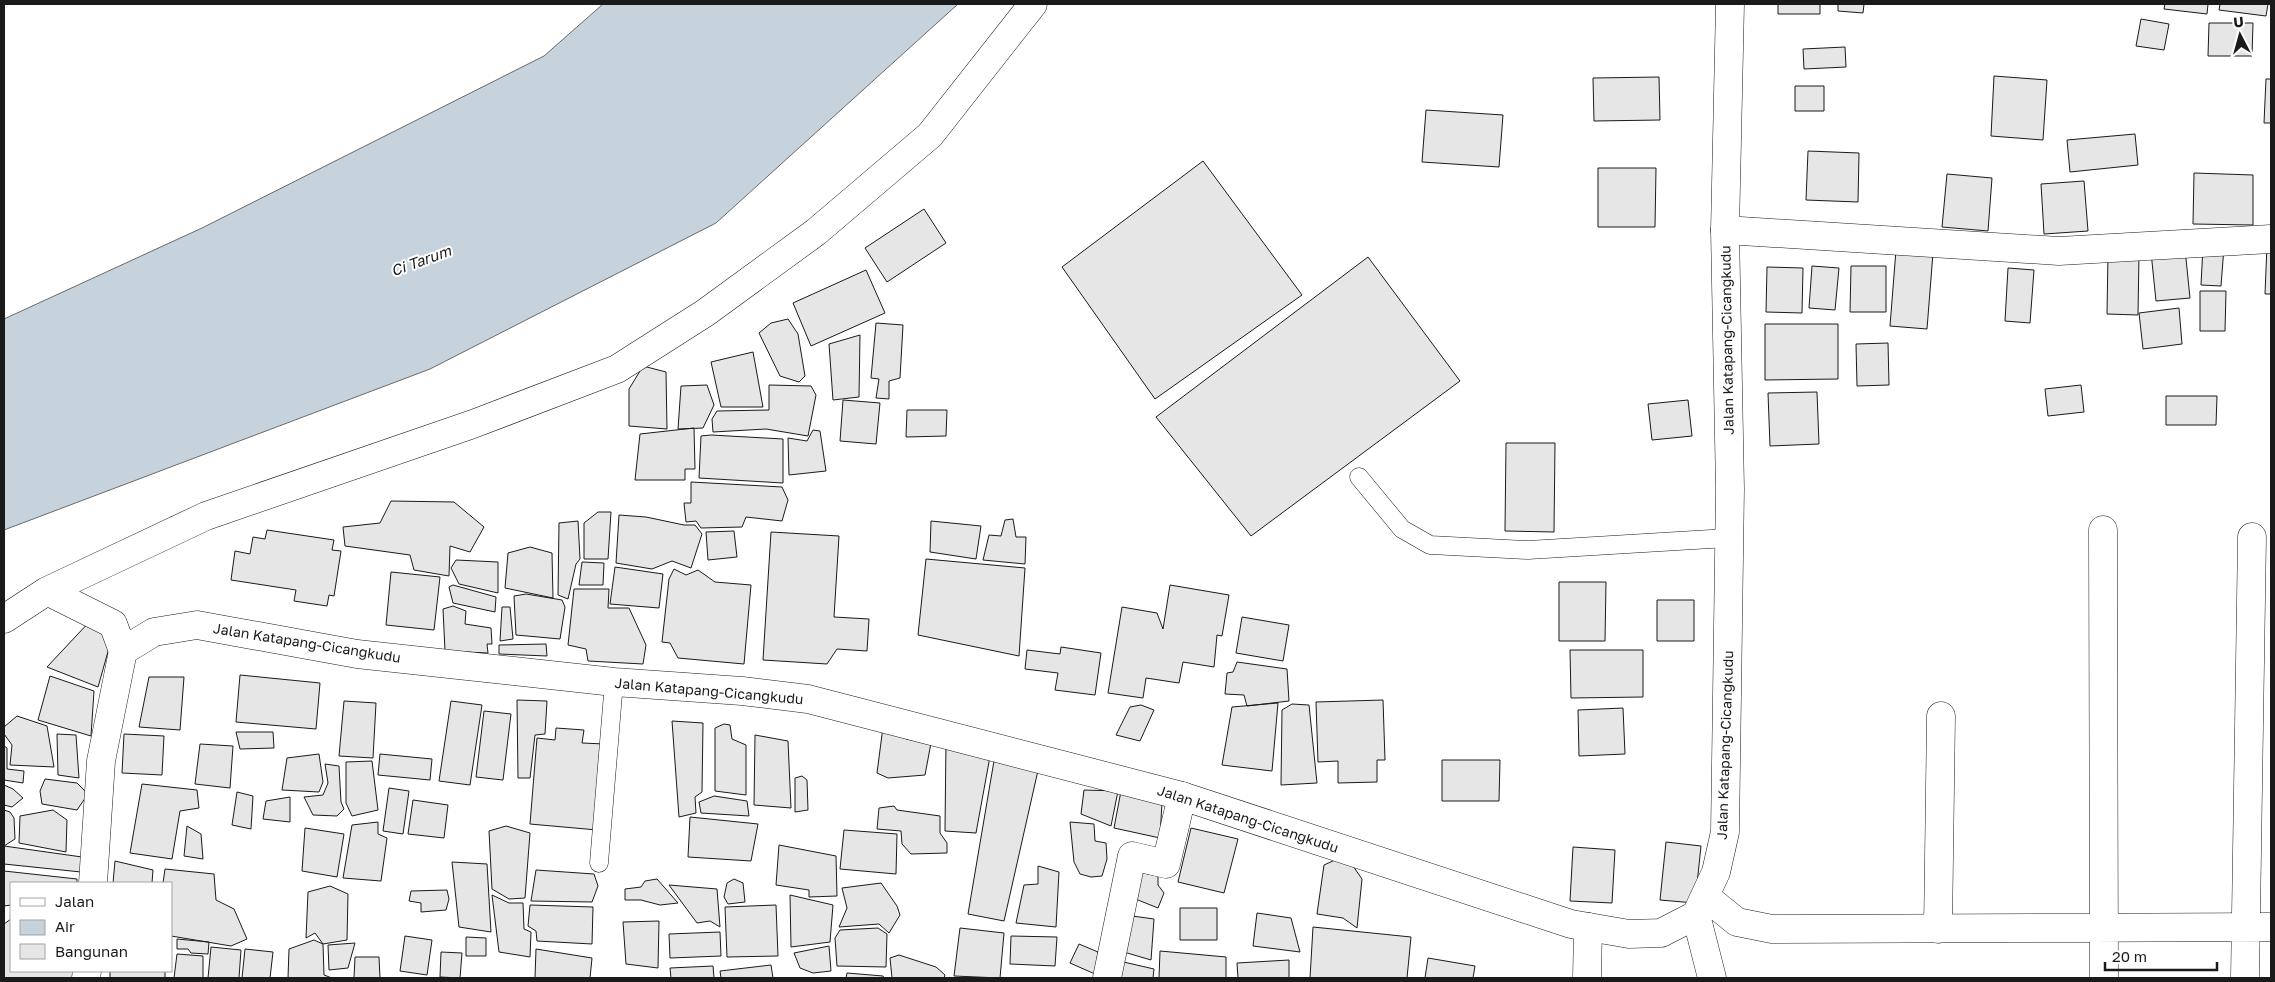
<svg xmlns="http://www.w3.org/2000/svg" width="2275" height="982" font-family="'Golos Text',sans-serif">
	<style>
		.water { fill: #c6d2dc; stroke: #6a6a6a }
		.building { fill: #e6e6e6; stroke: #1a1a1a }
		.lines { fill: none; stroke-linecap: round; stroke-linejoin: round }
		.service-casing { stroke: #1a1a1a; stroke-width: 19 }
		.minor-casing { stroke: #1a1a1a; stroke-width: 29 }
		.tertiary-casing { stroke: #1a1a1a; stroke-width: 29 }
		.service { stroke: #fff; stroke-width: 18 }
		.minor { stroke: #fff; stroke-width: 28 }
		.tertiary { stroke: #fff; stroke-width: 28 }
		.labels { text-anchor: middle; stroke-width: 4; stroke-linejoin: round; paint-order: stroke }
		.street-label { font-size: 14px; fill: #1a1a1a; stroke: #fff }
		.water-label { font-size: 15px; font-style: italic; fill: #1a1a1a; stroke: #fff }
	</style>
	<rect width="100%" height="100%" fill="#fff"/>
	<path class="water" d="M 603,4 L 958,4 L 716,223 L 430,369 L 4,530 L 4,319 L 202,228 L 544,56 Z"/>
	<path class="building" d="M 1778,4 L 1820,4 L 1820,14 L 1778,14 Z
		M 1838,4 L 1864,4 L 1863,13 L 1838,11 Z
		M 2165,4 L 2208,4 L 2207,14 L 2164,9 Z
		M 2220,4 L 2268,4 L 2266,16 L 2219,10 Z
		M 2141,19 L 2169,24 L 2164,50 L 2136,46 Z
		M 2209,23 L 2253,23 L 2252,56 L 2208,56 Z
		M 1845,47 L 1846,67 L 1804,69 L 1803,49 Z
		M 1994,76 L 2047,80 L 2043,140 L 1991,136 Z
		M 1659,77 L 1660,120 L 1594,121 L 1593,78 Z
		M 2266,79 L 2271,79 L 2271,123 L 2264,123 Z
		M 1795,86 L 1824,86 L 1824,111 L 1795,111 Z
		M 1426,110 L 1503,115 L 1499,167 L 1422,162 Z
		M 2135,134 L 2138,165 L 2070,172 L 2067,140 Z
		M 1808,151 L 1859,153 L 1858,202 L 1806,200 Z
		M 1203,161 L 1302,295 L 1155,399 L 1062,267 Z
		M 1598,168 L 1656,168 L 1655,227 L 1598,227 Z
		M 2194,173 L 2253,175 L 2253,225 L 2193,224 Z
		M 1947,174 L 1992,178 L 1988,231 L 1942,227 Z
		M 2084,181 L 2088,231 L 2044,234 L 2041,184 Z
		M 924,209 L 946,243 L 887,282 L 865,248 Z
		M 2267,245 L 2271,245 L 2271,294 L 2265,294 Z
		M 2203,246 L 2224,247 L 2221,286 L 2201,285 Z
		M 2185,249 L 2190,298 L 2156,301 L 2151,252 Z
		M 1896,250 L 1933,253 L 1927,329 L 1890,326 Z
		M 2108,254 L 2139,254 L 2138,315 L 2107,314 Z
		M 1368,257 L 1460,381 L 1251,536 L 1156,417 Z
		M 1812,266 L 1839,268 L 1835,310 L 1809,308 Z
		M 1851,266 L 1886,266 L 1886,312 L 1850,312 Z
		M 1767,267 L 1803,268 L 1802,313 L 1766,312 Z
		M 2008,268 L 2034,270 L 2030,323 L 2005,321 Z
		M 866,270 L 885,313 L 811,346 L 793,303 Z
		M 2200,291 L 2226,291 L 2225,331 L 2200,331 Z
		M 2179,308 L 2182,344 L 2143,349 L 2139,313 Z
		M 788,319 L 798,334 L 805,376 L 799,382 L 780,376 L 759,333 L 771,323 Z
		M 876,323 L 903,325 L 900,378 L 889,381 L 889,399 L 876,398 L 879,379 L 871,378 Z
		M 1765,324 L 1838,324 L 1838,379 L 1765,380 Z
		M 860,335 L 859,397 L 833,400 L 829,344 Z
		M 1888,343 L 1889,385 L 1857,386 L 1856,344 Z
		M 753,352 L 763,407 L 721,407 L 711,362 Z
		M 643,366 L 666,372 L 667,429 L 629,426 L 629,389 Z
		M 707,385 L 714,405 L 703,428 L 678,429 L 681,386 Z
		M 769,385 L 811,386 L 816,395 L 808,436 L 766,429 L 713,432 L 712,419 L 717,411 L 769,410 Z
		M 2081,385 L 2084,412 L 2048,416 L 2045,389 Z
		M 1817,392 L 1819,444 L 1770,446 L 1768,393 Z
		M 2166,396 L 2217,396 L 2216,425 L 2166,425 Z
		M 843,400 L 880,403 L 876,444 L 840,441 Z
		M 1688,400 L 1692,436 L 1652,440 L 1648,404 Z
		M 907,410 L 947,410 L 946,436 L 906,437 Z
		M 694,428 L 695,469 L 685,469 L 685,480 L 635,480 L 640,434 Z
		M 813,430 L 820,431 L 826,471 L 789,475 L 788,438 L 807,441 Z
		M 711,435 L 783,439 L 783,483 L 699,478 L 701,436 Z
		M 1506,443 L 1555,443 L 1554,532 L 1505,531 Z
		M 691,482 L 782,487 L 788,500 L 782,521 L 746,517 L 742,527 L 701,528 L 696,521 L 686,522 L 684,503 L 691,503 Z
		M 391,501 L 454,502 L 484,527 L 470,552 L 450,546 L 449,576 L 414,570 L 410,555 L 345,546 L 343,527 L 380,523 Z
		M 598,512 L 611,512 L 608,559 L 584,559 L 584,523 Z
		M 619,515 L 646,517 L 684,525 L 695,525 L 702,534 L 691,568 L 672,561 L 652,569 L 616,563 Z
		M 1013,519 L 1016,537 L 1026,537 L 1025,564 L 983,560 L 989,535 L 1001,536 L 1005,520 Z
		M 578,521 L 580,559 L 576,564 L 568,599 L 558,595 L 559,523 Z
		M 931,521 L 981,526 L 976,559 L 930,552 Z
		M 267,530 L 334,540 L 332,550 L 341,551 L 334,596 L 329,595 L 327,606 L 294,601 L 296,590 L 231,580 L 235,551 L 250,554 L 253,537 L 265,539 Z
		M 734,531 L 737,557 L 708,560 L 706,532 Z
		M 771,532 L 839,536 L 834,617 L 869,619 L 867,651 L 837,649 L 827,664 L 763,660 Z
		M 530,547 L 552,553 L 553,598 L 505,588 L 508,553 Z
		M 926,559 L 1025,568 L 1019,656 L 918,635 Z
		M 456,560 L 498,562 L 498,593 L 459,584 L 451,568 Z
		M 582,562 L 604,563 L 603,585 L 579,585 Z
		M 615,567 L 663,574 L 659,608 L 610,604 Z
		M 674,569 L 686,575 L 698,570 L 715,582 L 751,585 L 744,664 L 678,658 L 670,643 L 662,642 L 669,579 Z
		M 391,572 L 440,577 L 434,630 L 386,625 Z
		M 1559,582 L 1606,582 L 1605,641 L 1559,641 Z
		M 453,585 L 496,597 L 495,612 L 453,603 L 449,587 Z
		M 1170,585 L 1229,595 L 1222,636 L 1217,635 L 1214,667 L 1183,662 L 1179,683 L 1146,678 L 1143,698 L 1108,693 L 1122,607 L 1157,613 L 1163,629 Z
		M 574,589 L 609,589 L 608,608 L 629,608 L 646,645 L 643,664 L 588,661 L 586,649 L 568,645 Z
		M 526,594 L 562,600 L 565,607 L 560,639 L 516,635 L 514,596 Z
		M 1657,600 L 1694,600 L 1694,641 L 1657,641 Z
		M 453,606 L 466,611 L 465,624 L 491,628 L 492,644 L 487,644 L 488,653 L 445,651 L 443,609 Z
		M 502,607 L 510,607 L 513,639 L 500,641 Z
		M 1242,617 L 1289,625 L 1283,661 L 1236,653 Z
		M 92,619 L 111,641 L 98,687 L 47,667 Z
		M 546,644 L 547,656 L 499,654 L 499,645 Z
		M 1061,647 L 1101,653 L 1095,695 L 1055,690 L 1058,673 L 1025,669 L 1027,650 L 1060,654 Z
		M 1570,650 L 1643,650 L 1643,697 L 1571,698 Z
		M 1237,662 L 1287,669 L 1289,701 L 1247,706 L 1244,695 L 1225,694 L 1227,673 L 1233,672 Z
		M 240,675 L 320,683 L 316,729 L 236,722 Z
		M 50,676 L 94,691 L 91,736 L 38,720 Z
		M 149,677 L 184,677 L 180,730 L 139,727 Z
		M 517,700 L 547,701 L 545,734 L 535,735 L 530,778 L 518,778 Z
		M 1383,700 L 1385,760 L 1377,760 L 1377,782 L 1338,783 L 1338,761 L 1318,762 L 1316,702 Z
		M 344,701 L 376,703 L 373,758 L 339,756 Z
		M 451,701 L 482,705 L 470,785 L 439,781 Z
		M 1278,703 L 1272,771 L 1222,765 L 1232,707 Z
		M 1292,704 L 1309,705 L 1317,783 L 1281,785 L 1282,710 Z
		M 1141,705 L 1154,710 L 1140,741 L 1116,735 L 1130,707 Z
		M 1623,708 L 1625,754 L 1579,756 L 1578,710 Z
		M 484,711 L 511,714 L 503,780 L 476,777 Z
		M 17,716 L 47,726 L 54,767 L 10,765 L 12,745 L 4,734 L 4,727 Z
		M 672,721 L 703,723 L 702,792 L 695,797 L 696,813 L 679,817 Z
		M 724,724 L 730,725 L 732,739 L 746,745 L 746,795 L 715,791 L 715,728 Z
		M 883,727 L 905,728 L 906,739 L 931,743 L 925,775 L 888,778 L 877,773 Z
		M 556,728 L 584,730 L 582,743 L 605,744 L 597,830 L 530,824 L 537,738 L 555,740 Z
		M 236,732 L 273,732 L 274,748 L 240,749 Z
		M 57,734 L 76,735 L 79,778 L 58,775 Z
		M 124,734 L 164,736 L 162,775 L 122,773 Z
		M 755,735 L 788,741 L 791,808 L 754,805 Z
		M 946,741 L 991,751 L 976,833 L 945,831 Z
		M 200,744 L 233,746 L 230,788 L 195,784 Z
		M 4,746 L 7,748 L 7,769 L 24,771 L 23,783 L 4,780 Z
		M 319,754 L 323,782 L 319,792 L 282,790 L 287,758 Z
		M 380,754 L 432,759 L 430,780 L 378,775 Z
		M 995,755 L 1039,766 L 1004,921 L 968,914 Z
		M 1442,760 L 1500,760 L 1499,801 L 1442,801 Z
		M 372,761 L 378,810 L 352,816 L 346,803 L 346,762 Z
		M 325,764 L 339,766 L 341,802 L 344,809 L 337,816 L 313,815 L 304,797 L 323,795 L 328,783 Z
		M 802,776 L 807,780 L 808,810 L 795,812 L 795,778 Z
		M 45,779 L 77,783 L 88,794 L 77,810 L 42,804 L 40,791 Z
		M 142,784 L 197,790 L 199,808 L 180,811 L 172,859 L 130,853 Z
		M 4,785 L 13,789 L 23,798 L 12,807 L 4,805 Z
		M 389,788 L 409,791 L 403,834 L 383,831 Z
		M 1084,790 L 1118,791 L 1111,826 L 1081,814 Z
		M 1121,791 L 1162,802 L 1160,838 L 1114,828 Z
		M 237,792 L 253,796 L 251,829 L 232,825 Z
		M 714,796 L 747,801 L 749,816 L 701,813 L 699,802 Z
		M 290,797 L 290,822 L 263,819 L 266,801 Z
		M 413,800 L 448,805 L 444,838 L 408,834 Z
		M 894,806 L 897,810 L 940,816 L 940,833 L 947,843 L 947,853 L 911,854 L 902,844 L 901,831 L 877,829 L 879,808 Z
		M 4,810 L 10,812 L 14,818 L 15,839 L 4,846 Z
		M 53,810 L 67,820 L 66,852 L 19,843 L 20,816 Z
		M 690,817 L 758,824 L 751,861 L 688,857 Z
		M 378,822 L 378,834 L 387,838 L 381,881 L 343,878 L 352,825 Z
		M 1070,822 L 1094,824 L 1095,841 L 1106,843 L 1107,859 L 1102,876 L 1091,877 L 1080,874 L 1074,862 Z
		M 187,826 L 201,834 L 203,859 L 184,856 Z
		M 506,826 L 530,833 L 525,898 L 509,899 L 492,889 L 489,831 Z
		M 305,828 L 344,834 L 337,877 L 302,871 Z
		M 1191,828 L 1238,839 L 1224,893 L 1178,882 Z
		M 844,830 L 897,834 L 896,874 L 840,869 Z
		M 1666,842 L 1701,846 L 1695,903 L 1660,900 Z
		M 779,845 L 836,856 L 837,896 L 809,897 L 809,890 L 776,885 Z
		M 4,846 L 82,857 L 81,872 L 4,864 Z
		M 1573,847 L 1615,850 L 1612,903 L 1570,901 Z
		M 1335,860 L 1353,866 L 1362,879 L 1357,928 L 1343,918 L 1317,914 L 1324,865 Z
		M 115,861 L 153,870 L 152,883 L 113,883 Z
		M 452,862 L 487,864 L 491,932 L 459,927 Z
		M 1038,866 L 1059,872 L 1056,927 L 1016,923 L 1024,885 L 1038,884 Z
		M 165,869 L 214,874 L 216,900 L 234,909 L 247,939 L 231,946 L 171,936 L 171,883 L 163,883 Z
		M 536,870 L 594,874 L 598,886 L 592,902 L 531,901 Z
		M 4,871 L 77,879 L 77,883 L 11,883 L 11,905 L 4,906 Z
		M 1133,871 L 1158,876 L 1158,885 L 1164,893 L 1158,908 L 1128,896 Z
		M 657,879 L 678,903 L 660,905 L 641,900 L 625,900 L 625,889 L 641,887 L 645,881 Z
		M 734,879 L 743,883 L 745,902 L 728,904 L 724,897 L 727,883 Z
		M 881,883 L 897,906 L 900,915 L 889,933 L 879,924 L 839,927 L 847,908 L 842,888 Z
		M 669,885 L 717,889 L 720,927 L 710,921 L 697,923 Z
		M 330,886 L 348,894 L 347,940 L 323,944 L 315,933 L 306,938 L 308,892 Z
		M 447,890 L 449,899 L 446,910 L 421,912 L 421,903 L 409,901 L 411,891 Z
		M 492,895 L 509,903 L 523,903 L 524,929 L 531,932 L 530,957 L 499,952 Z
		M 790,895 L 833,905 L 830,942 L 791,947 Z
		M 530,905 L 593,907 L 592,944 L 537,941 L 536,931 L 528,926 Z
		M 776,905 L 778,956 L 727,957 L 725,907 Z
		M 1180,908 L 1217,908 L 1217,940 L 1180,940 Z
		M 1257,913 L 1291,918 L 1300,952 L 1253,946 Z
		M 1125,915 L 1154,919 L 1151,960 L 1117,950 Z
		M 11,919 L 11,971 L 78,971 L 78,978 L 4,978 L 4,924 Z
		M 659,921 L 658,968 L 626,964 L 623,922 Z
		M 1313,927 L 1411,937 L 1407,978 L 1310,978 Z
		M 878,928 L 887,934 L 886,967 L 837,966 L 835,938 L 840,930 Z
		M 960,928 L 1004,933 L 1000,978 L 954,976 Z
		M 720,932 L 721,956 L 670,958 L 669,934 Z
		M 405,936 L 432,940 L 427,975 L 400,971 Z
		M 1011,936 L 1057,937 L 1055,966 L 1010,964 Z
		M 466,937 L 486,938 L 486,956 L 466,956 Z
		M 177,939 L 209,942 L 208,954 L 191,953 L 188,949 L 177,949 Z
		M 314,940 L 323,944 L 324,975 L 332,978 L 288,978 L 289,949 Z
		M 355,943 L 348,968 L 329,970 L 328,945 Z
		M 1079,944 L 1098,952 L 1095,974 L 1070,963 Z
		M 829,946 L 831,971 L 813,973 L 800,968 L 794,953 Z
		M 211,947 L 241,950 L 239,978 L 208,978 Z
		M 245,949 L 273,952 L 270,978 L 242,978 Z
		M 536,949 L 592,958 L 590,978 L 535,978 Z
		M 1160,951 L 1226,957 L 1226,978 L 1159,978 Z
		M 441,952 L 462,953 L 460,978 L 440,977 Z
		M 177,954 L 203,956 L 203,978 L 174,978 Z
		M 899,955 L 936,967 L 945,975 L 944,978 L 892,978 L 890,958 Z
		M 355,957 L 379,957 L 380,978 L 354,978 Z
		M 1428,958 L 1475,966 L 1473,978 L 1425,978 Z
		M 1115,960 L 1154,969 L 1153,978 L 1112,978 Z
		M 1289,960 L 1289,978 L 1238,978 L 1237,963 Z
		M 771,965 L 773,978 L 721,978 L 720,971 Z
		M 713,966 L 714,978 L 671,978 L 670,968 Z
		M 110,971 L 165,971 L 165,978 L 110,978 Z
		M 847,973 L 883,976 L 884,978 L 846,978 Z"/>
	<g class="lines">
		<defs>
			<path id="service" d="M 1359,477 L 1402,529 L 1430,545 L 1528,550 L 1728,538
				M 599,863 L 614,682"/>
			<path id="minor" d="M 1725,230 L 2059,251 L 2271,239
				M 2103,530 L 2104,978
				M 47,591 L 113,624 L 123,651
				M 4,619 L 47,591 L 206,516 L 473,424 L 617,369 L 705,313 L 816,232 L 930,135 L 1033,4
				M 1706,897 L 1737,922 L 1772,929 L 2271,927
				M 1696,915 L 1712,978
				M 1938,929 L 1941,716
				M 1107,978 L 1132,856 L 1166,864 L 1182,796
				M 1587,978 L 1588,927
				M 2245,978 L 2252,537"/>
			<path id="tertiary" d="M 93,883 L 101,761 L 123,651 L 154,632 L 197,625 L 357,654 L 614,682 L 742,691 L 808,699 L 1182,796 L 1571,924 L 1629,934 L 1661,933 L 1696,915 L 1716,872 L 1725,832 L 1730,489 L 1725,230 L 1730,4
				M 86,978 L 87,971"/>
		</defs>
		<use href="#service" class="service-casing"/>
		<use href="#minor" class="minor-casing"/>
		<use href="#tertiary" class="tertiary-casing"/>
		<use href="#service" class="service"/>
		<use href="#minor" class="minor"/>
		<use href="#tertiary" class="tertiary"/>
	</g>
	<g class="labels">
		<g class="street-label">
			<text transform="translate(1727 340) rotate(-91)" y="5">Jalan Katapang-Cicangkudu</text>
			<text transform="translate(307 643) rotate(9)" y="5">Jalan Katapang-Cicangkudu</text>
			<text transform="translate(709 691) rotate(5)" y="5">Jalan Katapang-Cicangkudu</text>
			<text transform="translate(1725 745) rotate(-88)" y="5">Jalan Katapang-Cicangkudu</text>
			<text transform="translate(1248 819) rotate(18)" y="5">Jalan Katapang-Cicangkudu</text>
		</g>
		<g class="water-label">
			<text transform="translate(421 261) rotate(-20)" y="5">Ci Tarum</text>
		</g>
	</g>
	<rect width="2275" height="982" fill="none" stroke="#1a1a1a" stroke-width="10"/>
	<rect x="10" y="882" width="162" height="90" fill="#ffffff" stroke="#a3a3a3"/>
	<rect x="20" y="898" width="25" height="8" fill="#ffffff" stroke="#a3a3a3"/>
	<text x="55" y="907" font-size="15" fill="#1a1a1a">Jalan</text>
	<rect x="20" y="920" width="25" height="15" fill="#c6d2dc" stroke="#a3a3a3"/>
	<text x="55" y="932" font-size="15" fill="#1a1a1a">Air</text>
	<rect x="20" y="944" width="25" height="15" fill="#e6e6e6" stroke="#a3a3a3"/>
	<text x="55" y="957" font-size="15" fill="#1a1a1a">Bangunan</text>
	<g transform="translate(2240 35) rotate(354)" stroke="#ffffff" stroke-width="4" paint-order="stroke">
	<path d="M0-4L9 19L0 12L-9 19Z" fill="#1a1a1a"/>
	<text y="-8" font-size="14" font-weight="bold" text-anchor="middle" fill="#1a1a1a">U</text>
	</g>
	<path d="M2105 962v8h112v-8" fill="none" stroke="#1a1a1a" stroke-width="2.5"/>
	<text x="2112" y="962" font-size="15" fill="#1a1a1a" stroke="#ffffff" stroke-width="4" paint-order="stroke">20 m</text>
</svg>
